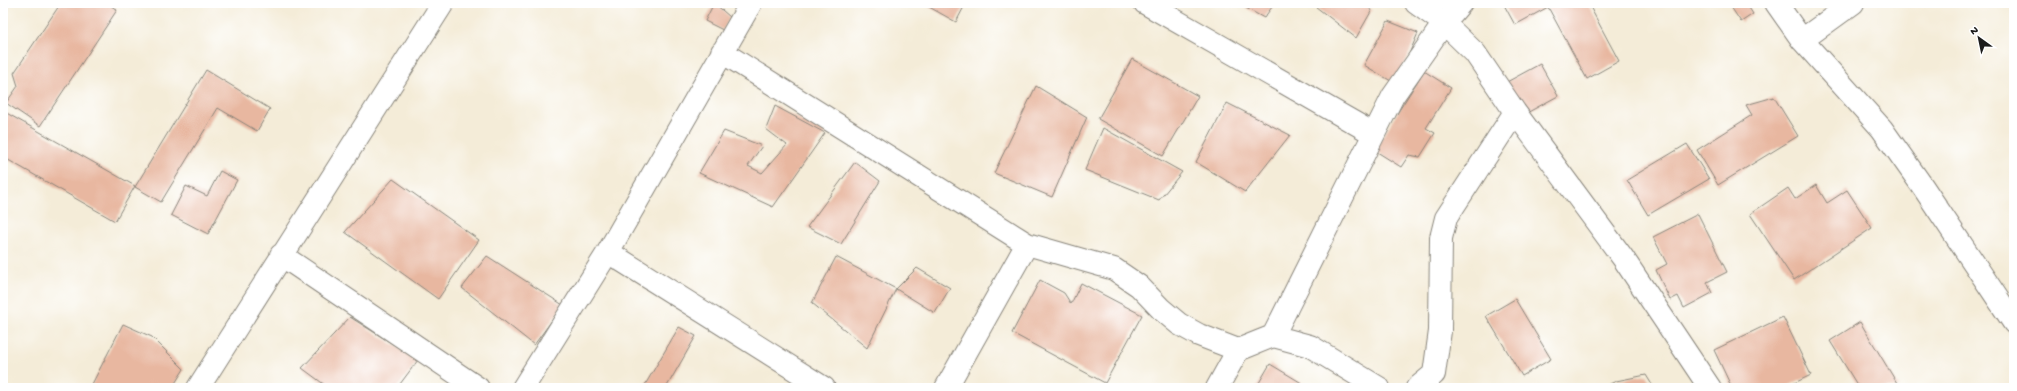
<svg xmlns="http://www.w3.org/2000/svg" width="2017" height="391" font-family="'Gochi Hand',sans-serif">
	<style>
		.building { fill: #e8b7a0 }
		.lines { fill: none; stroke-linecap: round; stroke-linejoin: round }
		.minor-casing { stroke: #88847a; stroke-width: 24 }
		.minor { stroke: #fff; stroke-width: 22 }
	</style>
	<rect width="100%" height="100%" fill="#fff"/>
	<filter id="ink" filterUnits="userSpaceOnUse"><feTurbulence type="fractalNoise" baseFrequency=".025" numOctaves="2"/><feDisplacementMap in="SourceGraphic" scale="8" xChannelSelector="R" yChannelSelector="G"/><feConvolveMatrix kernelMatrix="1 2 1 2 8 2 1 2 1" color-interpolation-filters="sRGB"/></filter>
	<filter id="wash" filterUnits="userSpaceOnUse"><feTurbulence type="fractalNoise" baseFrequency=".012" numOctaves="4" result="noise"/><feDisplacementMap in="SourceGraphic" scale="16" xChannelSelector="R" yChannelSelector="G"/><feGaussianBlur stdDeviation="0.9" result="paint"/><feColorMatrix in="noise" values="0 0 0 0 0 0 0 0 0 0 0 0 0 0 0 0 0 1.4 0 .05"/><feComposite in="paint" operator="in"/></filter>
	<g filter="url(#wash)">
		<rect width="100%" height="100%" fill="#f4ecd8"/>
		<g id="blocks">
			<path class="building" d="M 61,3 L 107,3 L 117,10 L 40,126 L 6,103 L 18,86 L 14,73 Z
				M 714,3 L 730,17 L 723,30 L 705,21 Z
				M 922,3 L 966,3 L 956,22 Z
				M 1237,3 L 1275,3 L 1264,18 Z
				M 1311,3 L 1361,3 L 1372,10 L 1356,38 Z
				M 1503,3 L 1588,3 L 1619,61 L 1587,79 L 1548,7 L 1515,25 Z
				M 1737,3 L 1746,3 L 1753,14 L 1741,22 L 1731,7 Z
				M 1388,21 L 1418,33 L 1396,84 L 1364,65 Z
				M 1132,59 L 1198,96 L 1163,156 L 1098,119 Z
				M 1540,64 L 1558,96 L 1523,115 L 1505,83 Z
				M 206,70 L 270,109 L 257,131 L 218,108 L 161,202 L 135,187 Z
				M 1424,71 L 1451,88 L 1426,128 L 1435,133 L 1420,157 L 1409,155 L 1401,167 L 1374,150 Z
				M 1036,86 L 1087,117 L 1052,197 L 994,173 Z
				M 1774,97 L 1798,136 L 1718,185 L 1697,150 L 1752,115 L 1746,105 Z
				M 1227,103 L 1290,135 L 1245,192 L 1196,162 Z
				M 775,106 L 825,133 L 773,207 L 699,173 L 724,131 L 762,146 L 748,166 L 762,173 L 787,145 L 766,129 Z
				M 3,111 L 135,186 L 115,221 L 3,157 Z
				M 1103,128 L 1182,172 L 1159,200 L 1085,170 Z
				M 1687,144 L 1709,179 L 1648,215 L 1627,180 Z
				M 855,162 L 880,181 L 841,244 L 807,227 Z
				M 220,171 L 237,180 L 208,234 L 171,215 L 186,186 L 207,196 Z
				M 393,179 L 479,240 L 438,299 L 345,232 Z
				M 1816,185 L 1827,203 L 1847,190 L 1872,228 L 1794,280 L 1750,214 L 1788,188 L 1795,199 Z
				M 1698,214 L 1727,272 L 1707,282 L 1712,293 L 1684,308 L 1678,296 L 1670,300 L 1656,270 L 1667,264 L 1653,237 Z
				M 487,256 L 563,305 L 534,345 L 462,288 Z
				M 836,257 L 896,289 L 867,348 L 812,303 Z
				M 917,268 L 950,288 L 935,313 L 896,289 Z
				M 1040,280 L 1064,293 L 1071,304 L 1081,283 L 1142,315 L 1105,383 L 1012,333 Z
				M 1515,299 L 1551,359 L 1522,376 L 1486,316 Z
				M 350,317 L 418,360 L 397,388 L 329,388 L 302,368 Z
				M 1783,317 L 1811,375 L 1784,388 L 1732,388 L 1714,350 Z
				M 1860,322 L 1900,388 L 1859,388 L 1830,341 Z
				M 123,324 L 152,337 L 184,369 L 172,388 L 90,388 Z
				M 679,327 L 696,336 L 666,388 L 651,388 L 645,385 Z
				M 1270,364 L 1310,388 L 1256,388 Z
				M 1646,375 L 1654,388 L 1602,388 L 1616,381 Z"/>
		</g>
	</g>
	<g filter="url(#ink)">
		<use href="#blocks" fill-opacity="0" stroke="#88847a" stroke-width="1"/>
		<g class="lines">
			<defs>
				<path id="minor" d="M 1145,3 L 1374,134
					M 1461,3 L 1444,23 L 1475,53 L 1515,112 L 1623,258 L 1710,388
					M 1776,3 L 1802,40 L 1882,129 L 1923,187 L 2014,323
					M 1802,40 L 1853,3
					M 722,52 L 1027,244 L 1114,269 L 1139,286 L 1161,309 L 1179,324 L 1199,335 L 1238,350
					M 608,252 L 824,388
					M 281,255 L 478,388
					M 1273,336 L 1393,96 L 1444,23 L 1416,3
					M 198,388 L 443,3
					M 523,388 L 608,252 L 751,3
					M 946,388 L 1027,244
					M 1217,388 L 1238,350 L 1273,336 L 1310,346 L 1379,388
					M 1417,388 L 1434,374 L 1440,331 L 1441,238 L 1446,218 L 1515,112"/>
			</defs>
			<use href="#minor" class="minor-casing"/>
			<use href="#minor" class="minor"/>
		</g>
	</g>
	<rect width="2017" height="391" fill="none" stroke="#fff" stroke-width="16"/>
	<g transform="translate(1979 38) rotate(327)" stroke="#ffffff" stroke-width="3" paint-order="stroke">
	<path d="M0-3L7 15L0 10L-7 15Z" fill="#1c1c1c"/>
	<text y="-6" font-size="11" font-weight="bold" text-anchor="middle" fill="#1c1c1c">N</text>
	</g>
</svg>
